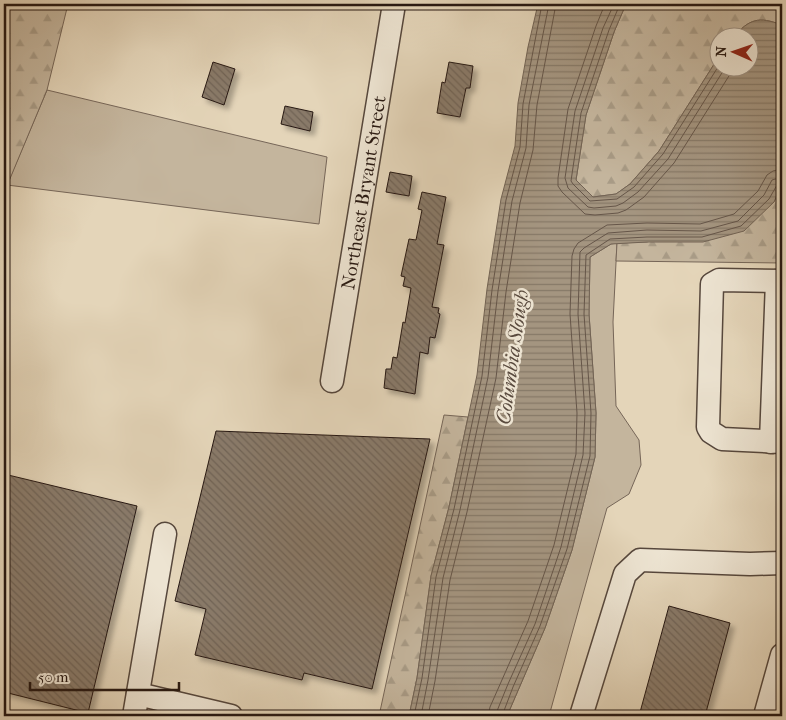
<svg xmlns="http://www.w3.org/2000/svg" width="786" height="720" font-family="'IM FELL French Canon',serif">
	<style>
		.grass { fill: #c4b59d; stroke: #766658 }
		.forest { fill: url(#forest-firs); stroke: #766658 }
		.water { fill: url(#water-rules); stroke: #726354 }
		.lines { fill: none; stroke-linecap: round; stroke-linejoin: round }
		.shore { stroke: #665649; stroke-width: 1 }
		.building { fill: url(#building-back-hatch); stroke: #271812; filter: url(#shadow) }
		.minor-casing { stroke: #56473c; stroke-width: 25 }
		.minor { stroke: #ede4d2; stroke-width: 22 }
		.labels { text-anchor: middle; stroke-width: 5; stroke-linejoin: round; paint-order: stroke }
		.street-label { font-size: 19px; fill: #271812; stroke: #ede4d2 }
		.water-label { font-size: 20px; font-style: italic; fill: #594a3e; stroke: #ede4d2 }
	</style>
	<defs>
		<pattern id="forest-firs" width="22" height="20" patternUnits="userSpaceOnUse" patternTransform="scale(1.25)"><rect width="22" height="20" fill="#c4b59d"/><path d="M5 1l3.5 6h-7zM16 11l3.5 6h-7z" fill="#a89b86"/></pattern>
		<pattern id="water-rules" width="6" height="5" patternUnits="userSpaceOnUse" patternTransform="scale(1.25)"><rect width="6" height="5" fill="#a49580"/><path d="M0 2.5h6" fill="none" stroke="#867967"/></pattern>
		<pattern id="building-back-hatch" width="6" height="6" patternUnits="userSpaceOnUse" patternTransform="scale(1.25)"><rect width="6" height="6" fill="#897a69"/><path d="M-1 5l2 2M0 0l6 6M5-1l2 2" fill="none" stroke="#706355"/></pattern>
		<filter id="shadow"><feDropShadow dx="4.5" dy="4.5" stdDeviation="2.5" flood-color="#0004"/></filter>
	</defs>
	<rect width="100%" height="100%" fill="#e4d5b9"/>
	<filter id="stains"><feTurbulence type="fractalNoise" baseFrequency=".004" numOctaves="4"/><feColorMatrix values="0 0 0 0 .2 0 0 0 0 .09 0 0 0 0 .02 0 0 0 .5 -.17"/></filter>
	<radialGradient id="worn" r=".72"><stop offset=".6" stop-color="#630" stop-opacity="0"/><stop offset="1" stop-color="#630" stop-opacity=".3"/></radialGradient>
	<path class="grass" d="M 47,90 L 327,157 L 319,224 L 7,185 Z
		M 617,243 L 613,322 L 616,406 L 639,440 L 641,465 L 629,494 L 607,508 L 549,716 L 507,716 L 545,628 L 572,550 L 595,457 L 596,413 L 589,314 L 590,257 L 611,244 Z"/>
	<path class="forest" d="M 4,4 L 68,4 L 47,90 L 4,193 Z
		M 626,4 L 782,4 L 782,25 C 758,16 750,19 733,37 L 718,38 L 718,58 L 659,151 L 630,184 L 616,194 L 593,197 L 576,180 L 586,115 L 614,32 Z
		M 782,183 L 782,263 L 616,261 L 617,243 L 647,242 L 774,202 Z
		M 444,415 L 468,417 L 449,507 L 431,576 L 417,678 L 409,716 L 379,716 Z"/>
	<path class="water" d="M 538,4 L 626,4 L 614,32 L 586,115 L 576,180 L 593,197 L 616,194 L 630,184 L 659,151 L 718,58 L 718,68 L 748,68 L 748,38 L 733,37 C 750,19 758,16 782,25 L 782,183 L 774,202 L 744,231 L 703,242 L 647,242 L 611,244 L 590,257 L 589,314 L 596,413 L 595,457 L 572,550 L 545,628 L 507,716 L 409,716 L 417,678 L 431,576 L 449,507 L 477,375 L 487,289 L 501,199 L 515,146 L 518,103 L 528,47 Z"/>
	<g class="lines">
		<path class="shore" d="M 605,4 L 596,26 L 568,109 L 558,178 L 558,186 L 562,192 L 585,214 L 595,215 L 618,213 L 626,210 L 644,197 L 674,163 L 734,68
			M 614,4 L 603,28 L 575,111 L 565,178 L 568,188 L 588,207 L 594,208 L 616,206 L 623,203 L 638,192 L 668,159 L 725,68
			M 620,4 L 609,30 L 581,113 L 571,181 L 573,184 L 590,201 L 617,199 L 634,187 L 663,154 L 718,67
			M 414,716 L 422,678 L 436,577 L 454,509 L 482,376 L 492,290 L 506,200 L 520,147 L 523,104 L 542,4
			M 421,716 L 428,680 L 443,578 L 460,510 L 488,377 L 498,291 L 512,201 L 526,148 L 529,105 L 549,4
			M 428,716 L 435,681 L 450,580 L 467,512 L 496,378 L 506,292 L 520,203 L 533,150 L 537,105 L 556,4
			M 488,716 L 490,707 L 528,621 L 554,545 L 576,454 L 577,413 L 570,314 L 572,256 L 574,249 L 578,243 L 607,225 L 647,223 L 700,224 L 734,214 L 758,191 L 767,175 L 773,171 L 782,169
			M 496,716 L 497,711 L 508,684 L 535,624 L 561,547 L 583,455 L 585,413 L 578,314 L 580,252 L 584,248 L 608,233 L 647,230 L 701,231 L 738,221 L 764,195 L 772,180 L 782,177
			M 502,716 L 513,687 L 540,626 L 567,549 L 590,456 L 591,413 L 584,314 L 586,255 L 610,239 L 647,237 L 702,237 L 741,226 L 769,199 L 777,185 L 782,183"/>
	</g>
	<path class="building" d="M 213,62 L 235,69 L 224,105 L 202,97 Z
		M 449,62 L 473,66 L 470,88 L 466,88 L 460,117 L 437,113 L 442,82 L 445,83 Z
		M 285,106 L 313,112 L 310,131 L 281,124 Z
		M 390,172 L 412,176 L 409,196 L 386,192 Z
		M 422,192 L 446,197 L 437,244 L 444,245 L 432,307 L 439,308 L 438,313 L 440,314 L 435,338 L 430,337 L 428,354 L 420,352 L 415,394 L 384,388 L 386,369 L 391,369 L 393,357 L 397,358 L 403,322 L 405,323 L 411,288 L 403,286 L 405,277 L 401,276 L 409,239 L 416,240 L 422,210 L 418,209 Z
		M 216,431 L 430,439 L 372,689 L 304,673 L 302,680 L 195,655 L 206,609 L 175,601 Z
		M 4,474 L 137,506 L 88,713 L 4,692 Z
		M 669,606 L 730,623 L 705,716 L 639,716 Z"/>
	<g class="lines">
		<defs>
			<g id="minor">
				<path d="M 782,281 L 719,280 L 712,284 L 708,427 L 711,432 L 722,439 L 782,442"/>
				<path id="s1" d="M 332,381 L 394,4"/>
				<path d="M 771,442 L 777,281"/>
				<path d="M 138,694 L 231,716"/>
				<path d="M 134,716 L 165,534"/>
				<path d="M 581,716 L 625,574 L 640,560 L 750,564 L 782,563"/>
				<path d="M 765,716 L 782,655"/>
			</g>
		</defs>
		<use href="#minor" class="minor-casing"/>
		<use href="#minor" class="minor"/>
	</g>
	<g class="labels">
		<g class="street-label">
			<text dy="7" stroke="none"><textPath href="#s1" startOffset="191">Northeast Bryant Street</textPath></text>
		</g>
		<g class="water-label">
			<text transform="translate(512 357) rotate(-82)" y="7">Columbia Slough</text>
		</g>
	</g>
	<rect width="786" height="720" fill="none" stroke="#e4d5b9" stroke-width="20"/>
	<rect x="5" y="5" width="776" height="710" fill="none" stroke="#271812" stroke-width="2.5"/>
	<rect x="10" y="10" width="766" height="700" fill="none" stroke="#271812"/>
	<g transform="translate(734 52) rotate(272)"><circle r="24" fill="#ede4d2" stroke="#9e9285"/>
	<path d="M0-4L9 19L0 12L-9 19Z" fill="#8f2418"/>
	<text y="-8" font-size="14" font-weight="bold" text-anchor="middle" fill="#271812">N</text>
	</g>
	<path d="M30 682v8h149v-8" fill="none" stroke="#271812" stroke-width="2.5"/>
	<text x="38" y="682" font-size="15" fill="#271812" stroke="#ede4d2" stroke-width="4" paint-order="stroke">50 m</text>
	<rect width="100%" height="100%" filter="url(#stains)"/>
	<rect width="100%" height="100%" fill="url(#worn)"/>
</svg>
